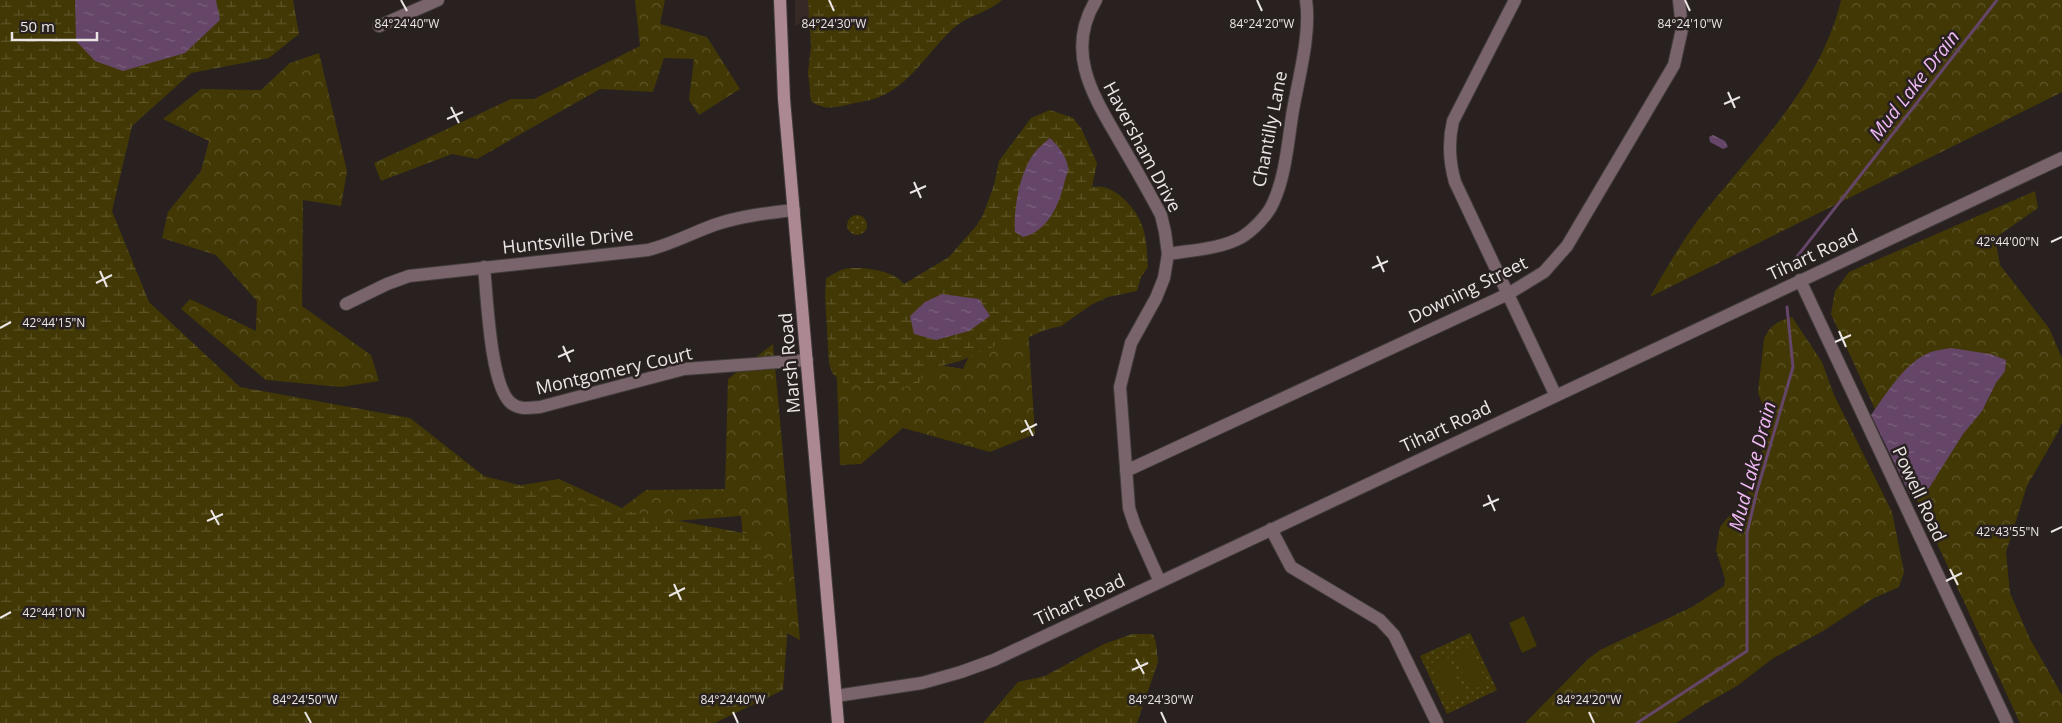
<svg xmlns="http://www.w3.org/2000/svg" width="2062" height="723" font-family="'Open Sans',sans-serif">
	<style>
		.built { fill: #372926 }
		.grass { fill: url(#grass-dots) }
		.forest { fill: url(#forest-crowns) }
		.wetland { fill: url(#wetland-marsh) }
		.garden { fill: #423805 }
		.water { fill: url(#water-ripples) }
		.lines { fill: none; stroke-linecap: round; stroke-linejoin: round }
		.stream { stroke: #654568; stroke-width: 3 }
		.minor-casing { stroke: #433d3c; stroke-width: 14 }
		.secondary-casing { stroke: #433d3c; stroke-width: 14 }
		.minor { stroke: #7a646b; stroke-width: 12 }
		.secondary { stroke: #ac8893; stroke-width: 12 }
		.ticks { fill: none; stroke: #ebe6e5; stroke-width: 2 }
		.labels { text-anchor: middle; stroke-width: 5; stroke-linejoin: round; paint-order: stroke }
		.street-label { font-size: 18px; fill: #ebe6e5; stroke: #282120 }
		.water-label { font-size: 19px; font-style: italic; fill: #f0b9f4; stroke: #282120 }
		.ticks-label { font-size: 12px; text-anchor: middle; fill: #ebe6e5; stroke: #282120; stroke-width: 5; stroke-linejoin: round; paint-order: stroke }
	</style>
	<defs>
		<pattern id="grass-dots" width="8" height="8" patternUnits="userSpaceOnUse" patternTransform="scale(1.25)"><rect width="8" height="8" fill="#423805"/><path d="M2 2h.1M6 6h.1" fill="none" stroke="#5d5529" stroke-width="1.8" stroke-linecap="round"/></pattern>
		<pattern id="forest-crowns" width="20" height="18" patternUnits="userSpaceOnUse" patternTransform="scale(1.25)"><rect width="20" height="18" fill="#423805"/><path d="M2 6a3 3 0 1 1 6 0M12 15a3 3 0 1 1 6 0" fill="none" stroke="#5d5529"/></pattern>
		<pattern id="wetland-marsh" width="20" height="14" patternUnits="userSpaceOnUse" patternTransform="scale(1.25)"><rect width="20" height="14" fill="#423805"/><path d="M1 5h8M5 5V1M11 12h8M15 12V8" fill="none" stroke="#5d5529"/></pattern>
		<pattern id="water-ripples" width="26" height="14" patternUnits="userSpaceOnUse" patternTransform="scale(1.25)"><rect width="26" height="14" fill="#654568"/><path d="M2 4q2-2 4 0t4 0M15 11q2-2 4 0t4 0" fill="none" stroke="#7b607d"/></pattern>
	</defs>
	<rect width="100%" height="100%" fill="#282120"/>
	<path class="built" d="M 795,0 L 851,0 L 795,26 Z"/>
	<path class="grass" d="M847 225a10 10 0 1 1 20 0a10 10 0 1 1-20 0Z
		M 1470,633 L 1497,690 L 1447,714 L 1420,656 Z"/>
	<path class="forest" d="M 635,0 L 665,0 L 660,24 L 707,37 L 740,89 L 699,115 L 689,100 L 694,59 L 664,58 L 653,92 L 600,89 L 477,159 L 452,154 L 381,181 L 374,163 L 511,99 L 534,99 L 640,46 Z
		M 1841,0 L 2062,0 L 2062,92 L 1650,297 C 1667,267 1684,237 1706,210 C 1757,147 1822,82 1841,0 Z
		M 319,53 L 347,171 L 341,206 L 303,200 L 302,306 L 371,355 L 379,381 L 341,387 L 266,380 L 181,309 L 190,299 L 256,331 L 257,301 L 216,255 L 162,238 L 168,212 L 201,171 L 209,141 L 163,119 L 201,89 L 261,90 L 290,63 Z
		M 2035,191 L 2038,208 L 1995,238 L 2000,265 L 2049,328 L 2062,358 L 2062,422 L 2058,432 L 2027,486 L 2006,552 L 2010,593 L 2030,639 L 2062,695 L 2062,723 L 2020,723 L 1831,314 L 1835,291 L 1849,272 Z
		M 1101,280 L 1103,301 L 1083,291 L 1028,328 L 1035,434 L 990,452 L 903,428 L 861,464 L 840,465 L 836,354 L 940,365 L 963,369 L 973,347 Z
		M 1792,317 L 1822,362 L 1834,395 L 1892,512 L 1904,572 L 1899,587 L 1872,599 L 1823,631 L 1772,659 L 1737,686 L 1705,704 L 1676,723 L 1525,723 L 1588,659 L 1600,650 L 1692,607 L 1724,586 L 1725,579 L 1716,550 L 1720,527 L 1748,493 L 1770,426 L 1758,392 L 1764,339 C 1770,325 1778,321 1792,317 Z
		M 773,344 L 800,640 L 777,628 L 747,585 L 741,516 L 633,524 L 498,489 L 559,479 L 622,508 L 646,490 L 725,489 L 728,379 Z"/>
	<path class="wetland" d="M 0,0 L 293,0 L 299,34 L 269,58 L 191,73 L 132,126 L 112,211 L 149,302 L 240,387 L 410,418 L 484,476 L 600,506 L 754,535 L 790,598 L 783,690 L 715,723 L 0,723 Z
		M 808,0 L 1002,0 C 989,12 970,15 956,26 C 929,49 912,85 877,98 C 869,101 857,102 847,105 C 834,108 823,110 811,101 L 808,72 L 811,46 Z
		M 1050,110 L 1073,118 L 1081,128 L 1097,163 L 1092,187 C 1114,182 1137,209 1143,228 C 1147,240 1147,255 1148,267 L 1141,277 L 1137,291 L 1108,297 L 1091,305 L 1061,326 L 1045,330 L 1011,345 L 995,346 L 960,361 L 933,368 L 921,368 L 921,381 L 916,385 L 904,387 L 888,384 L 860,385 L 844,383 L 833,374 L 829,364 L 825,296 L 826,278 C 832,275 838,271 844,269 C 861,266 893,270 904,284 L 949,257 L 977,225 L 983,215 L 994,185 L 999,161 L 1031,118 Z
		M 1132,634 L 1153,634 L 1156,643 L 1158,662 L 1137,723 L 983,723 L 1018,682 L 1045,676 L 1104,644 Z"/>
	<path class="garden" d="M 1524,616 L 1537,646 L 1522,653 L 1509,623 Z
		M 1470,646 L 1487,683 L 1470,691 L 1453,653 Z
		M 1447,656 L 1464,693 L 1448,701 L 1430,664 Z"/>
	<path class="water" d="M 75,0 L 216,0 L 220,20 L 185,53 L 123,71 L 95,61 L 76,41 Z
		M 1713,135 L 1725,141 L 1728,147 L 1723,149 L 1710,142 L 1709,137 Z
		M 1050,138 C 1058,146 1067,156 1068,168 C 1068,173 1065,179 1064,184 C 1059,205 1047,232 1023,237 L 1015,232 C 1013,210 1020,170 1035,152 C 1039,147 1045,142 1050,138 Z
		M 942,294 L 979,299 L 990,316 L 969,331 L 936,340 L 914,334 L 910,316 L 925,302 Z
		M 1951,348 L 1990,354 L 2006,360 L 2005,371 L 1996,383 L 1982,411 L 1963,434 L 1929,488 L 1920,493 L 1910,495 L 1871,415 C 1886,394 1906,361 1931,352 C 1937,350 1944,349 1951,348 Z"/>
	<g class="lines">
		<path class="stream" d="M 1796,258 L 1997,0
			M 1637,723 L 1747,651 L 1747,533 L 1757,491 L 1793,367 L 1787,307"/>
		<defs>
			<path id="minor" d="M 1096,0 C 1064,52 1094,97 1120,142 C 1134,166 1148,190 1161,215 L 1165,232 L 1168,254 L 1164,278 L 1156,298 L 1131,343 L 1120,387 L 1129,508 L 1135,526 L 1160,582
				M 1515,0 L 1453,121 C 1448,142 1449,161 1455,182 L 1555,394
				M 379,26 L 438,0
				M 1168,254 C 1192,250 1221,249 1242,237 C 1253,230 1268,215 1273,203 C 1286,175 1288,140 1293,110 C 1299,76 1311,33 1306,0
				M 484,267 C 487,295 490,386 511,403 C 519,410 530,408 540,407 L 684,369 L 807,360
				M 1800,280 L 2007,723
				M 346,304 L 387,284 L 409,276 L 648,250 C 672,244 692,233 714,225 C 740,216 767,213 794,210
				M 1126,471 L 1508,294 L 1544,272 L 1567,246 L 1674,65 L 1682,29 L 1679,0
				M 1271,529 L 1291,567 L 1380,620 L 1394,635 L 1437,723
				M 836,696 L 922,683 L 961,672 L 994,660 L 2062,158"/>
			<path id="secondary" d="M 780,0 L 784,99 L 838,723"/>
		</defs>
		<use href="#minor" class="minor-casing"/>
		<use href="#secondary" class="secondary-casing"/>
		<use href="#minor" class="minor"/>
		<use href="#secondary" class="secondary"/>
	</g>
	<path class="ticks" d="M 401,0 L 407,11M 829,0 L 834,11M 1257,0 L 1262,11M 1685,0 L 1690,11M 1728,92 L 1735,108M 1724,104 L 1740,97M 451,107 L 459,123M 447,119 L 463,112M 914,182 L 921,198M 910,193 L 926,186M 2051,242 L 2062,237M 1377,256 L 1384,272M 1372,268 L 1388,261M 100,271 L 107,287M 96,283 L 112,275M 0,328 L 11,322M 1839,331 L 1846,347M 1835,342 L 1851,335M 563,346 L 570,362M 558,357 L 574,350M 1025,420 L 1033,436M 1021,432 L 1037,424M 1488,495 L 1495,511M 1483,506 L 1499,499M 211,510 L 219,525M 207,521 L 223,514M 2051,532 L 2062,527M 1950,569 L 1958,585M 1946,581 L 1962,573M 674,584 L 681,600M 669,596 L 685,588M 0,618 L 11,612M 1136,659 L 1144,674M 1132,670 L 1148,663M 305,712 L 311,723M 733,712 L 738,723M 1161,712 L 1166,723M 1589,712 L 1594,723"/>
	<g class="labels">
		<g class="street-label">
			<text transform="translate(1270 129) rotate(-79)" y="6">Chantilly Lane</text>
			<text transform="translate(1142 147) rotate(62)" y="6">Haversham Drive</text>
			<text transform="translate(568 241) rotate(-6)" y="6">Huntsville Drive</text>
			<text transform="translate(1813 255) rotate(-25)" y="6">Tihart Road</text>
			<text transform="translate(1468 290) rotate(-26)" y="6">Downing Street</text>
			<text transform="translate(790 363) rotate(-95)" y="6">Marsh Road</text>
			<text transform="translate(614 371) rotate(-13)" y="6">Montgomery Court</text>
			<text transform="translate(1446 427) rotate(-25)" y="6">Tihart Road</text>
			<text transform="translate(1919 494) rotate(65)" y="6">Powell Road</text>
			<text transform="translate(1080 600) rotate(-25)" y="6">Tihart Road</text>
		</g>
		<g class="water-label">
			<text transform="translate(1914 85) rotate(-52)" y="7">Mud Lake Drain</text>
			<text transform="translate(1752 466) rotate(-75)" y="7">Mud Lake Drain</text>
		</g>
	</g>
	<g class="ticks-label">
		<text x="407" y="28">84°24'40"W</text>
		<text x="834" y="28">84°24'30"W</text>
		<text x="1262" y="28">84°24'20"W</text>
		<text x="1690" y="28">84°24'10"W</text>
		<text x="2008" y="246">42°44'00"N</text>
		<text x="54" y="327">42°44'15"N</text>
		<text x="2008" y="536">42°43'55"N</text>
		<text x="54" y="617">42°44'10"N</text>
		<text x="305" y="704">84°24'50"W</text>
		<text x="733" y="704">84°24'40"W</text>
		<text x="1161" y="704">84°24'30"W</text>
		<text x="1589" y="704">84°24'20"W</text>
	</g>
	<path d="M12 32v8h85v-8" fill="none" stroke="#ebe6e5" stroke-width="2.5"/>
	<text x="20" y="32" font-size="15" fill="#ebe6e5" stroke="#282120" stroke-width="4" paint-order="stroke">50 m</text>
</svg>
